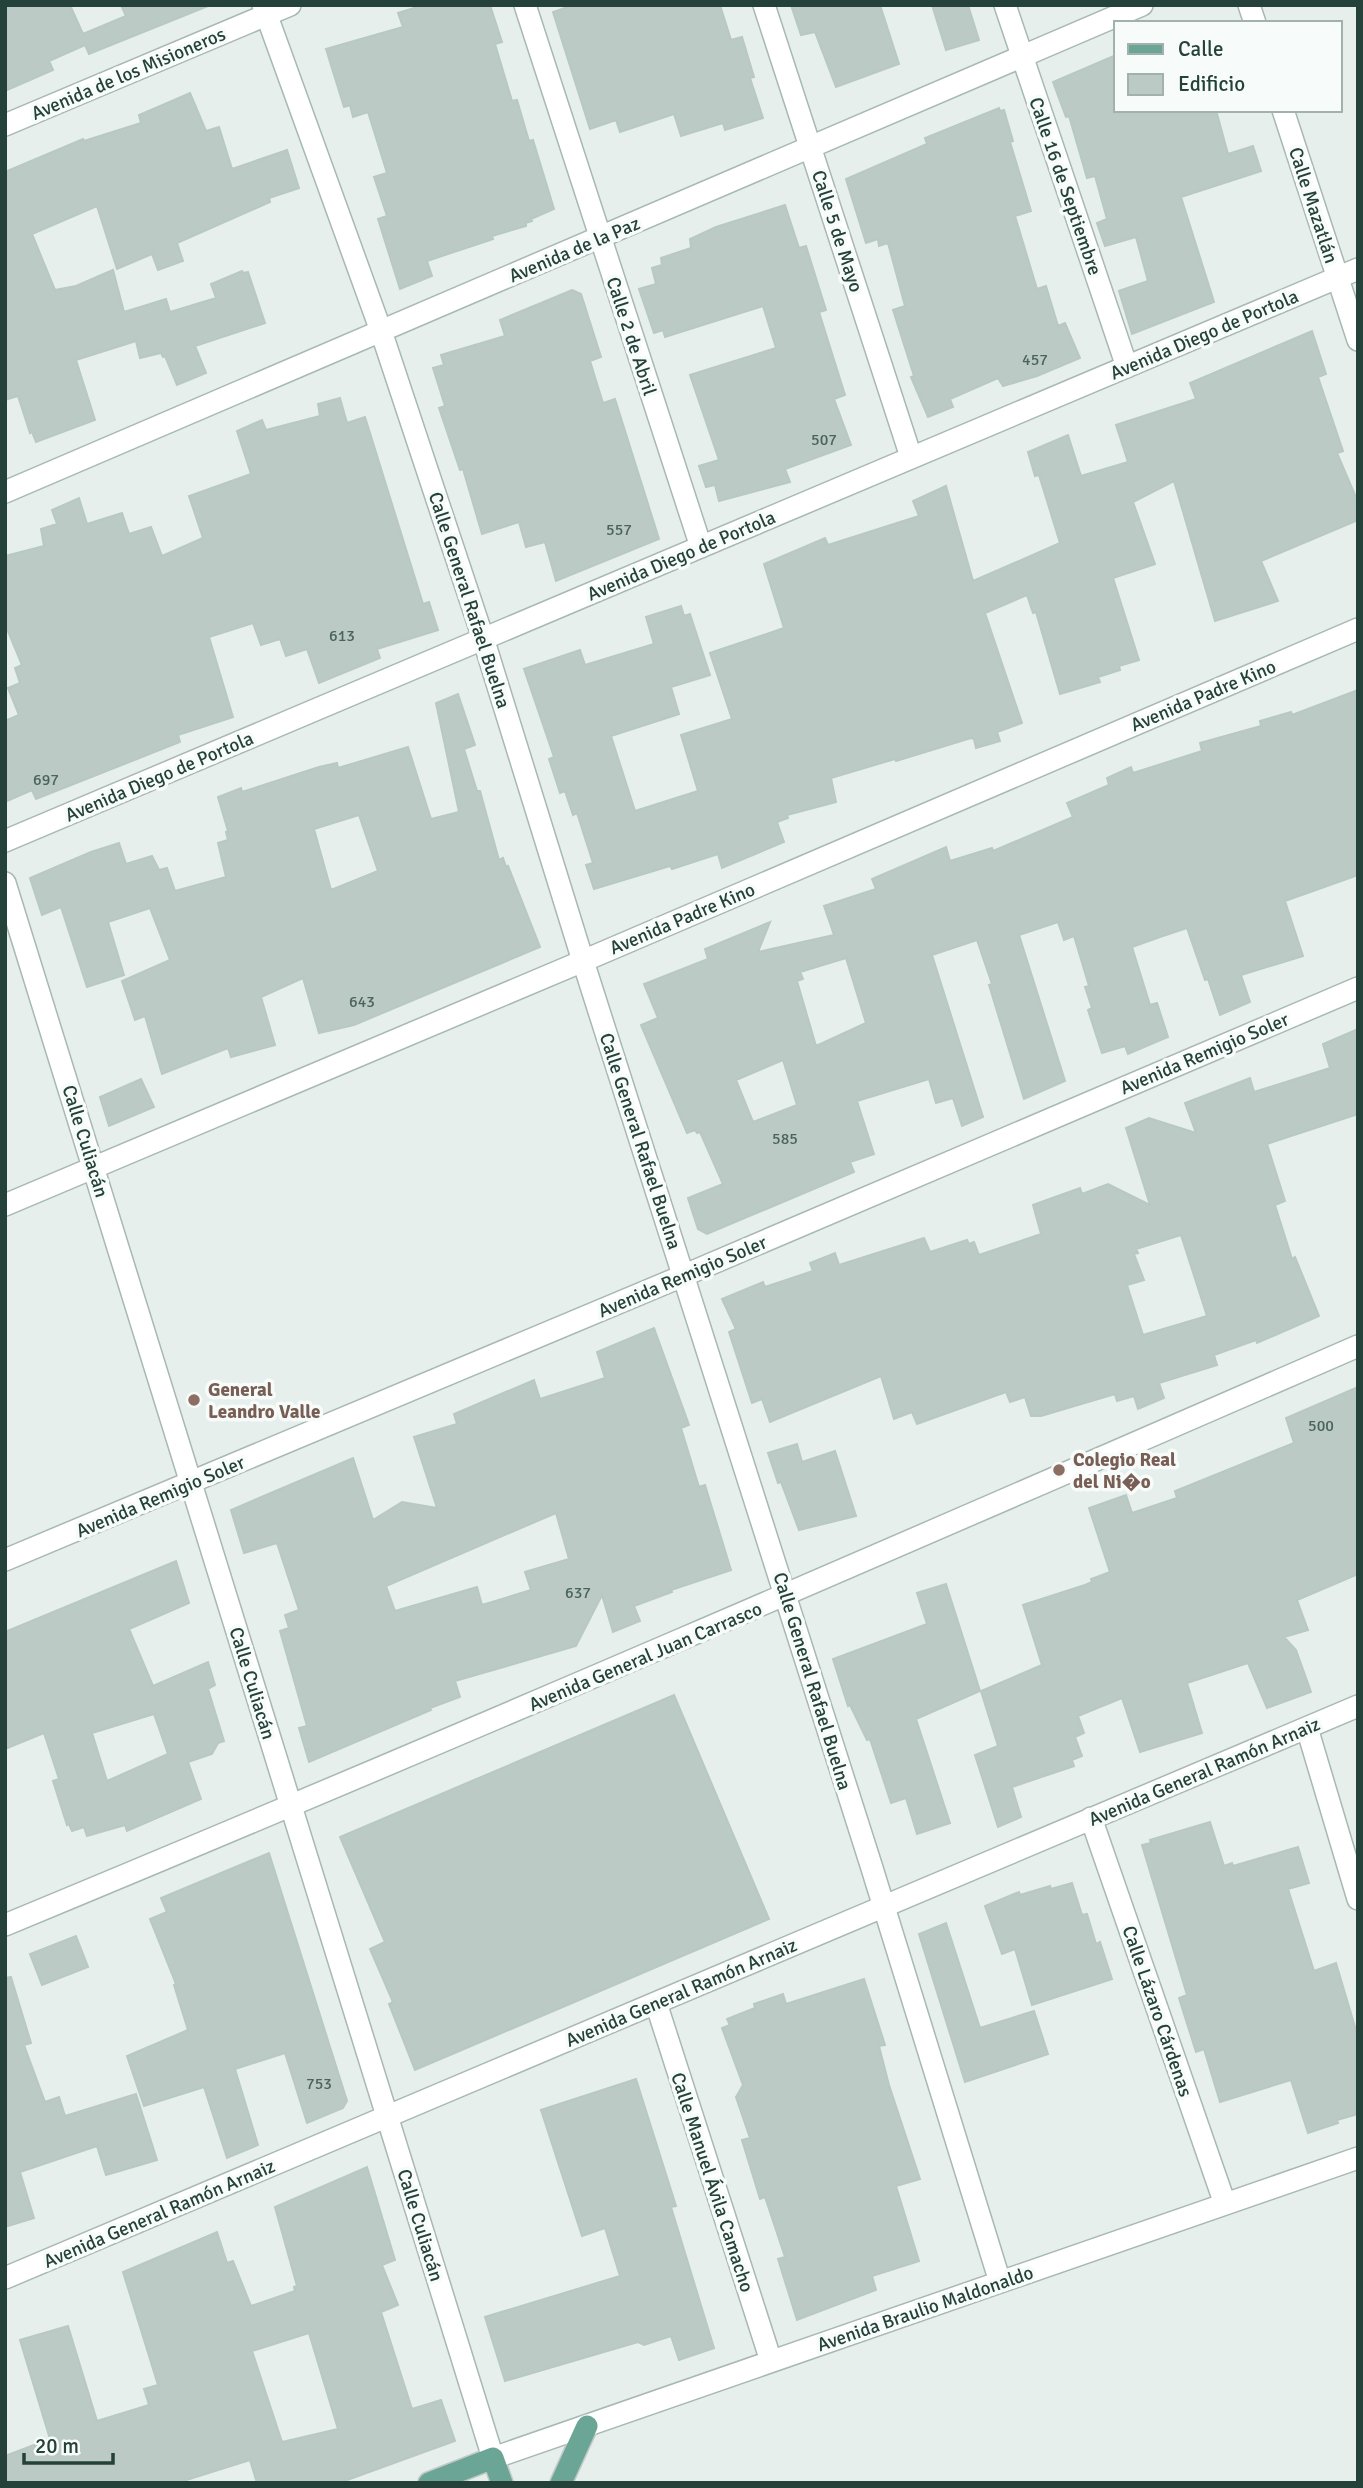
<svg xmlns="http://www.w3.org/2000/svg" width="1363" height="2488" font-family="Signika,sans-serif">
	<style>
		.building { fill: #bbcac4; stroke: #b8c9c2; stroke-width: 2; fill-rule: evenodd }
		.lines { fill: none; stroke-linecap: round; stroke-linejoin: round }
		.minor-casing { stroke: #a8b8b2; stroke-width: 24 }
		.major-casing { stroke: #c2cac8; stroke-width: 24 }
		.minor { stroke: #fff; stroke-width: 21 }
		.major { stroke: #6aa596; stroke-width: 21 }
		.education-dot { fill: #8d6e63; stroke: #f7fbf9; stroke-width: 2.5 }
		.labels { text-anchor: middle; stroke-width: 7; stroke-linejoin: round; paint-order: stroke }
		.number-label { font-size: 16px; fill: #4a645c }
		.street-label { font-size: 19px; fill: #24423a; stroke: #f7fbf9 }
		.education-label { font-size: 19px; font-weight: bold; fill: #785e54; stroke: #f7fbf9; text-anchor: start }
	</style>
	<rect width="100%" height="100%" fill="#e6efeb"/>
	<path class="building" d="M 5,5 L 70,5 L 83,34 L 126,16 L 121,5 L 208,6 L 89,54 L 85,45 L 49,61 L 53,70 L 5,91 Z
		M 424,5 L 490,5 L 502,42 L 495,44 L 512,101 L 517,100 L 529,141 L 533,140 L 554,209 L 531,219 L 532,221 L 526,223 L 526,226 L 492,236 L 493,239 L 427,261 L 432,276 L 400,289 L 378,219 L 387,216 L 374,177 L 387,173 L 368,112 L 353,117 L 350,105 L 344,107 L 326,49 L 403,27 L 398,13 Z
		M 573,5 L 720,5 L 731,40 L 742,37 L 754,77 L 750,78 L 763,118 L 725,130 L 723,123 L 681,136 L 674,114 L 620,132 L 616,120 L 590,129 L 553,12 Z
		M 791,5 L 880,5 L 899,64 L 836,87 L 815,32 L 801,35 Z
		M 932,5 L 968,5 L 979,40 L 946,50 Z
		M 1116,55 L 1116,110 L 1216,110 L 1228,154 L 1253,146 L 1261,171 L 1181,197 L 1214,302 L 1132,334 L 1119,291 L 1148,281 L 1136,237 L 1105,246 L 1097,223 L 1107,219 L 1095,176 L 1087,178 L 1069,116 L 1066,117 L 1053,82 Z
		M 190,93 L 206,131 L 219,127 L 232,169 L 287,150 L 299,188 L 269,198 L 270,202 L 177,243 L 183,261 L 158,270 L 152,254 L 117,269 L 97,206 L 32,234 L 55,290 L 76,286 L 113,270 L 124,312 L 166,299 L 170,312 L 216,298 L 211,284 L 242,271 L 243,273 L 248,272 L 265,323 L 195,346 L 206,373 L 177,385 L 165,356 L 163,357 L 161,353 L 140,358 L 136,341 L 76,360 L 95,420 L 36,442 L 32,432 L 30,433 L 18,396 L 5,400 L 5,172 L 83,139 L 84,141 L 141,123 L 139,115 Z
		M 999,108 L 1000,111 L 1004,110 L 1013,141 L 1010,142 L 1031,211 L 1015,216 L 1037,289 L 1046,286 L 1058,326 L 1065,323 L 1080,358 L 1037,376 L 1003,386 L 998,378 L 950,399 L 953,407 L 928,417 L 911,377 L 914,376 L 893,310 L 905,306 L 888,243 L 879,246 L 878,239 L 866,243 L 846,179 L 927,144 L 925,138 Z
		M 785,205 L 799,248 L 806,246 L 826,310 L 819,312 L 845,395 L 834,399 L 851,445 L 785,469 L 790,482 L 719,501 L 715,485 L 706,487 L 699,466 L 719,460 L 690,375 L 776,348 L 763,306 L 665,337 L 663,330 L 654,333 L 639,289 L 656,284 L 652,268 L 662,265 L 661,258 L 691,248 L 690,239 L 716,227 Z
		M 572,290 L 581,294 L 601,357 L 590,361 L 603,403 L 615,399 L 659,539 L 556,581 L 545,542 L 526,547 L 519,522 L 482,534 L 463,469 L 460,470 L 439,408 L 445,406 L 433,368 L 444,365 L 441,355 L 505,336 L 500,320 Z
		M 1312,331 L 1326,374 L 1318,377 L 1343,451 L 1337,453 L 1358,502 L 1358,520 L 1261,561 L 1278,601 L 1215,621 L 1174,481 L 1133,502 L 1155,564 L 1113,578 L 1139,660 L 1119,666 L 1120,670 L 1098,677 L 1100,682 L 1060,694 L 1036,612 L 1033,613 L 1027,595 L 985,613 L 1022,723 L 997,732 L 1000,741 L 976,748 L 974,739 L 971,738 L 896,761 L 895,759 L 831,778 L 836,802 L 787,815 L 788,818 L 777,822 L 784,842 L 722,868 L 718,854 L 672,869 L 670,866 L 594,889 L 586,865 L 593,863 L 577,813 L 573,815 L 565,791 L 560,793 L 549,759 L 554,757 L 524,669 L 580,650 L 585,665 L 654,644 L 646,617 L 681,606 L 684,616 L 690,614 L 710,675 L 671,687 L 679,714 L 611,736 L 635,811 L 698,791 L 681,735 L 732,719 L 710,653 L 784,628 L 764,564 L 825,538 L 828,545 L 919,516 L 913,501 L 946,486 L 973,581 L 1060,543 L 1039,475 L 1035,476 L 1028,452 L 1068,435 L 1081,476 L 1128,462 L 1116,425 L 1196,399 L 1190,383 Z
		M 340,398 L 347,423 L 365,417 L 423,604 L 429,602 L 438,630 L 377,649 L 380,658 L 319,683 L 307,649 L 286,656 L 280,639 L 261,645 L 253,623 L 209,637 L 233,717 L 178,735 L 180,742 L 36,799 L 32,790 L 5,802 L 5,721 L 19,715 L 8,688 L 20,683 L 15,668 L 22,665 L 5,624 L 5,556 L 44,546 L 41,529 L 57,524 L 52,510 L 79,498 L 87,524 L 122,513 L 129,534 L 151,527 L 162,556 L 203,538 L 189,496 L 251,474 L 237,431 L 262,420 L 266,430 L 320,416 L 318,404 Z
		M 1358,690 L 1358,875 L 1285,901 L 1303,956 L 1241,975 L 1250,1002 L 1220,1015 L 1208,979 L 1205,980 L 1187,928 L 1160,937 L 1132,947 L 1150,1005 L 1157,1003 L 1168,1037 L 1128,1054 L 1125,1046 L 1102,1053 L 1088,1010 L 1092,1008 L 1085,987 L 1089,986 L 1074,936 L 1064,940 L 1058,922 L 1019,935 L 1065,1081 L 1024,1099 L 989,985 L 992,984 L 977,940 L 932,955 L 983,1117 L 962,1126 L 953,1098 L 936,1103 L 929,1079 L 857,1101 L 874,1154 L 850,1162 L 854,1172 L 707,1234 L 698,1229 L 688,1198 L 723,1184 L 700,1132 L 697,1133 L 695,1130 L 687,1133 L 641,1025 L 658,1018 L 644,984 L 708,959 L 705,949 L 770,922 L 758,952 L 834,935 L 824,906 L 876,889 L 872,879 L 946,847 L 950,861 L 992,848 L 993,851 L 1073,817 L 1067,803 L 1109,785 L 1107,778 L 1131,767 L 1133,773 L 1202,751 L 1200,743 L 1261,726 L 1260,721 L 1291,712 L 1292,715 ZM 846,958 L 866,1023 L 816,1046 L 797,981 L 803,979 L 800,972 ZM 783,1060 L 797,1105 L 753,1122 L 736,1080 Z
		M 458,694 L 475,745 L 464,749 L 477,791 L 480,791 L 499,860 L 503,858 L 506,867 L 508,866 L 540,947 L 354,1025 L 319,1033 L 303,978 L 261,997 L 275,1045 L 231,1057 L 228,1048 L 162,1074 L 145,1016 L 135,1020 L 122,981 L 170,960 L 150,908 L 108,922 L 124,975 L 87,987 L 61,907 L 42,915 L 30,878 L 91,852 L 119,843 L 126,864 L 152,856 L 159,870 L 167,868 L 175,891 L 226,877 L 218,843 L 228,840 L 226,832 L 228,831 L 218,797 L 241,788 L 242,792 L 319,767 L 337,763 L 338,768 L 408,747 L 431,819 L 459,812 L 436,703 ZM 359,815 L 378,871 L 331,890 L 314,829 Z
		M 1358,1029 L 1358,1114 L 1267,1144 L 1285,1201 L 1275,1205 L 1292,1259 L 1295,1257 L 1319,1316 L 1257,1343 L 1256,1340 L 1214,1355 L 1217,1365 L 1159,1383 L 1164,1398 L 1138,1409 L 1134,1396 L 1117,1401 L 1115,1394 L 1041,1416 L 1031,1416 L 1025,1397 L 1010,1402 L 1006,1392 L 917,1424 L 912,1412 L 894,1419 L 881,1376 L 770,1422 L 762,1399 L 752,1403 L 729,1332 L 736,1329 L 722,1299 L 763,1282 L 765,1287 L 813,1271 L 810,1263 L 835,1253 L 839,1265 L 924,1238 L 930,1252 L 967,1240 L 969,1244 L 974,1242 L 979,1255 L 1041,1234 L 1033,1205 L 1080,1188 L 1082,1194 L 1108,1184 L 1150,1205 L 1126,1128 L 1149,1118 L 1196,1133 L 1185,1103 L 1250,1078 L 1254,1092 L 1330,1068 L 1323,1044 ZM 1181,1235 L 1207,1316 L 1143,1335 L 1127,1285 L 1144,1280 L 1134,1254 L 1138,1253 L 1136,1249 Z
		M 141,1079 L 154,1107 L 109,1126 L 100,1097 Z
		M 654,1328 L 689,1425 L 681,1428 L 699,1487 L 705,1485 L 731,1570 L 671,1590 L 672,1592 L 634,1606 L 640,1621 L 613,1632 L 602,1595 L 576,1646 L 455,1681 L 460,1697 L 430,1708 L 431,1710 L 309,1762 L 299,1728 L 307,1726 L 280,1631 L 289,1628 L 285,1615 L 299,1610 L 277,1543 L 244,1553 L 231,1510 L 353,1458 L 373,1520 L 402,1502 L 437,1508 L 414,1437 L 457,1424 L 454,1414 L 534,1380 L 540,1399 L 605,1378 L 597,1352 ZM 556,1513 L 569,1559 L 525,1572 L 531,1590 L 482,1605 L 477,1587 L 395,1611 L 386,1586 Z
		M 1358,1387 L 1358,1574 L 1297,1600 L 1308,1630 L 1284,1637 L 1296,1650 L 1311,1692 L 1267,1708 L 1248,1663 L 1187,1683 L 1202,1733 L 1140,1752 L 1122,1698 L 1078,1716 L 1084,1733 L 1075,1737 L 1082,1756 L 1072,1760 L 1074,1766 L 1012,1787 L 1021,1817 L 998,1827 L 975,1755 L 998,1746 L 981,1691 L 1042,1665 L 1023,1605 L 1085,1585 L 1092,1582 L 1091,1579 L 1110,1572 L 1089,1508 L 1126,1495 L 1132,1513 L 1177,1498 L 1175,1491 L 1294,1443 L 1286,1418 Z
		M 797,1444 L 802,1462 L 835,1451 L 856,1516 L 799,1530 L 781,1482 L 778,1483 L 768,1453 Z
		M 176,1561 L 189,1603 L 129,1629 L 153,1686 L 208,1662 L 215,1685 L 208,1689 L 224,1741 L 218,1743 L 212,1754 L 188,1762 L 201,1799 L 127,1831 L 125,1825 L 87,1836 L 84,1827 L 72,1831 L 69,1824 L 67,1825 L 53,1781 L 59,1779 L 44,1733 L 5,1749 L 5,1632 ZM 154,1714 L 168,1754 L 107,1781 L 92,1733 Z
		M 946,1584 L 980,1691 L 916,1719 L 950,1823 L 917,1834 L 906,1798 L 891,1803 L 870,1739 L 867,1740 L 850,1705 L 848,1706 L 833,1659 L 927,1624 L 917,1593 Z
		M 674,1695 L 769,1919 L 415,2070 L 389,2004 L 393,2002 L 370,1949 L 385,1942 L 340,1837 Z
		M 1210,1822 L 1224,1866 L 1232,1863 L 1233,1866 L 1298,1847 L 1309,1883 L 1288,1889 L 1314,1971 L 1336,1963 L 1358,2037 L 1358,2114 L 1337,2120 L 1338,2123 L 1308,2133 L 1291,2080 L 1220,2102 L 1204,2049 L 1196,2052 L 1179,1998 L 1187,1995 L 1142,1845 L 1151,1843 L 1150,1840 Z
		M 269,1853 L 347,2101 L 343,2108 L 307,2123 L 285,2053 L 235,2069 L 258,2145 L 227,2158 L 204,2087 L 144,2106 L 127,2056 L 188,2030 L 174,1985 L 176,1984 L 150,1919 L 167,1912 L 161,1898 Z
		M 1072,1883 L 1082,1915 L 1087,1914 L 1096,1944 L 1100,1942 L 1112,1979 L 1032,2005 L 1015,1949 L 1002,1954 L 985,1906 L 1019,1892 L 1020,1895 L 1050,1886 L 1051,1889 Z
		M 946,1923 L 980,2028 L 1034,2011 L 1048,2054 L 965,2082 L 919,1934 Z
		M 76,1936 L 88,1967 L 42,1985 L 30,1954 Z
		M 11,1977 L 31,2043 L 24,2045 L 45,2102 L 59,2097 L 65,2116 L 136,2094 L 157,2160 L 106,2175 L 97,2146 L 20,2172 L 34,2218 L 5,2227 L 5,1978 Z
		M 864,1979 L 885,2045 L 879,2046 L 889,2085 L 920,2179 L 896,2186 L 919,2261 L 872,2276 L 876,2290 L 797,2320 L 778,2259 L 785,2257 L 765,2197 L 760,2199 L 742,2140 L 750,2138 L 736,2097 L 743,2085 L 722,2028 L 730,2025 L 727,2019 L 755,2008 L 754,2004 L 783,1994 L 786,2004 Z
		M 636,2079 L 676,2206 L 671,2207 L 714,2348 L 679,2360 L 671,2336 L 644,2345 L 638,2342 L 505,2381 L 485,2317 L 620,2276 L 605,2228 L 582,2236 L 541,2110 Z
		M 367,2167 L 395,2260 L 382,2265 L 398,2305 L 381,2312 L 412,2409 L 441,2400 L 455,2441 L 339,2483 L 257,2483 L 250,2460 L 177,2483 L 5,2483 L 5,2456 L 50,2439 L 20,2340 L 68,2326 L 97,2421 L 149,2405 L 144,2389 L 158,2385 L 123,2272 L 217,2232 L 227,2263 L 233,2261 L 251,2306 L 295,2291 L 294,2287 L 297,2286 L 275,2207 ZM 309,2333 L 338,2429 L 282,2442 L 252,2351 Z"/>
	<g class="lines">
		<defs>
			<path id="minor" d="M 263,5 L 381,331 L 483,638 L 583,961 L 871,1865 L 1000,2282
				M 525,5 L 701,547
				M 764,5 L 911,457
				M 1005,5 L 1127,367
				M 1249,5 L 1255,23
				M 1283,110 L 1358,340
				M 5,125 L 290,5
				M 5,492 L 1142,5
				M 5,841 L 1358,269
				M 5,883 L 493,2458 L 1358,2158
				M 5,1205 L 583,961 L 1358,629
				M 5,1560 L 685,1275 L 1358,988
				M 1307,1728 L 1358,1899
				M 1091,1818 L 1225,2204
				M 5,1925 C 459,1737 908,1542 1358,1346
				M 656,2003 L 771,2361
				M 5,2278 L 1358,1706"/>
			<path id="major" d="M 429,2483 L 493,2458 L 502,2483
				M 561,2483 L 587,2426"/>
		</defs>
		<use href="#minor" class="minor-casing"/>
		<use href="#major" class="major-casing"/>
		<use href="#minor" class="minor"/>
		<use href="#major" class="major"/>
	</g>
	<g class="education-dot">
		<circle cx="194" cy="1400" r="7"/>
		<circle cx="1059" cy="1470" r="7"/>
	</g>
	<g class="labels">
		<g class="number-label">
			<text x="1035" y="365">457</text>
			<text x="824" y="445">507</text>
			<text x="619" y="535">557</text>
			<text x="342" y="641">613</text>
			<text x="46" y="785">697</text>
			<text x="362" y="1007">643</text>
			<text x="785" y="1144">585</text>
			<text x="1321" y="1431">500</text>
			<text x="578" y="1598">637</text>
			<text x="319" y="2089">753</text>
		</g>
		<g class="street-label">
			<text transform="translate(128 73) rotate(-23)" y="7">Avenida de los Misioneros</text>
			<text transform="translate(1066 186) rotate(71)" y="7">Calle 16 de Septiembre</text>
			<text transform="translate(1314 205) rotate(72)" y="7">Calle Mazatlán</text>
			<text transform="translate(838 231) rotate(72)" y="7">Calle 5 de Mayo</text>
			<text transform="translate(574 249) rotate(-23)" y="7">Avenida de la Paz</text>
			<text transform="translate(1204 334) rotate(-23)" y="7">Avenida Diego de Portola</text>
			<text transform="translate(632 336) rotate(72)" y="7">Calle 2 de Abril</text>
			<text transform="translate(681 555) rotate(-23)" y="7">Avenida Diego de Portola</text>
			<text transform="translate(470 600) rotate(72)" y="7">Calle General Rafael Buelna</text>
			<text transform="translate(1203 695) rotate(-23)" y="7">Avenida Padre Kino</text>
			<text transform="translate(159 776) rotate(-23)" y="7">Avenida Diego de Portola</text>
			<text transform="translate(682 918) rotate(-23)" y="7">Avenida Padre Kino</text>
			<text transform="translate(1204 1053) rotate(-23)" y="7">Avenida Remigio Soler</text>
			<text transform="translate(86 1141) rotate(73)" y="7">Calle Culiacán</text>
			<text transform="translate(641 1141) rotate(72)" y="7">Calle General Rafael Buelna</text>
			<text transform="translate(682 1276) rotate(-23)" y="7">Avenida Remigio Soler</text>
			<text transform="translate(160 1496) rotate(-23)" y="7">Avenida Remigio Soler</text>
			<text transform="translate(645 1656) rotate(-23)" y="7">Avenida General Juan Carrasco</text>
			<text transform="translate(813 1681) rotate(73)" y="7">Calle General Rafael Buelna</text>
			<text transform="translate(253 1683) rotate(73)" y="7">Calle Culiacán</text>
			<text transform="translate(1204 1771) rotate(-23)" y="7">Avenida General Ramón Arnaiz</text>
			<text transform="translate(681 1992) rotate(-23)" y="7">Avenida General Ramón Arnaiz</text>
			<text transform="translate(1158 2011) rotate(71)" y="7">Calle Lázaro Cárdenas</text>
			<text transform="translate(713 2182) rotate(72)" y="7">Calle Manuel Ávila Camacho</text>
			<text transform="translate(159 2213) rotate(-23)" y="7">Avenida General Ramón Arnaiz</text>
			<text transform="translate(421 2225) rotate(73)" y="7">Calle Culiacán</text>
			<text transform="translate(925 2308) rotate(-19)" y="7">Avenida Braulio Maldonaldo</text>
		</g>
		<g class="education-label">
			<text x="208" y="1396">General<tspan x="208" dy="22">Leandro Valle</tspan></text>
			<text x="1073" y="1466">Colegio Real<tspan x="1073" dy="22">del Ni�o</tspan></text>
		</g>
	</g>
	<rect width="1363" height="2488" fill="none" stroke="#24423a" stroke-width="14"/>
	<rect x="1114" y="21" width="228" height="91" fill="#f7fbf9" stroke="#a3b1ad" stroke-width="2"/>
	<rect x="1128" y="44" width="35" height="10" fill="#6aa596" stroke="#a3b1ad" stroke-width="2"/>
	<text x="1178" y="56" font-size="21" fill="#24423a">Calle</text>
	<rect x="1128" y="74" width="35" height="21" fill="#bbcac4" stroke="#a3b1ad" stroke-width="2"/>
	<text x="1178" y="91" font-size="21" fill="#24423a">Edificio</text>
	<path d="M24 2453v10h89v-10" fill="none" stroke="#24423a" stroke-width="3.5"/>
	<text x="35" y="2453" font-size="21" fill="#24423a" stroke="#f7fbf9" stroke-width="5" paint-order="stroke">20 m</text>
</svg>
